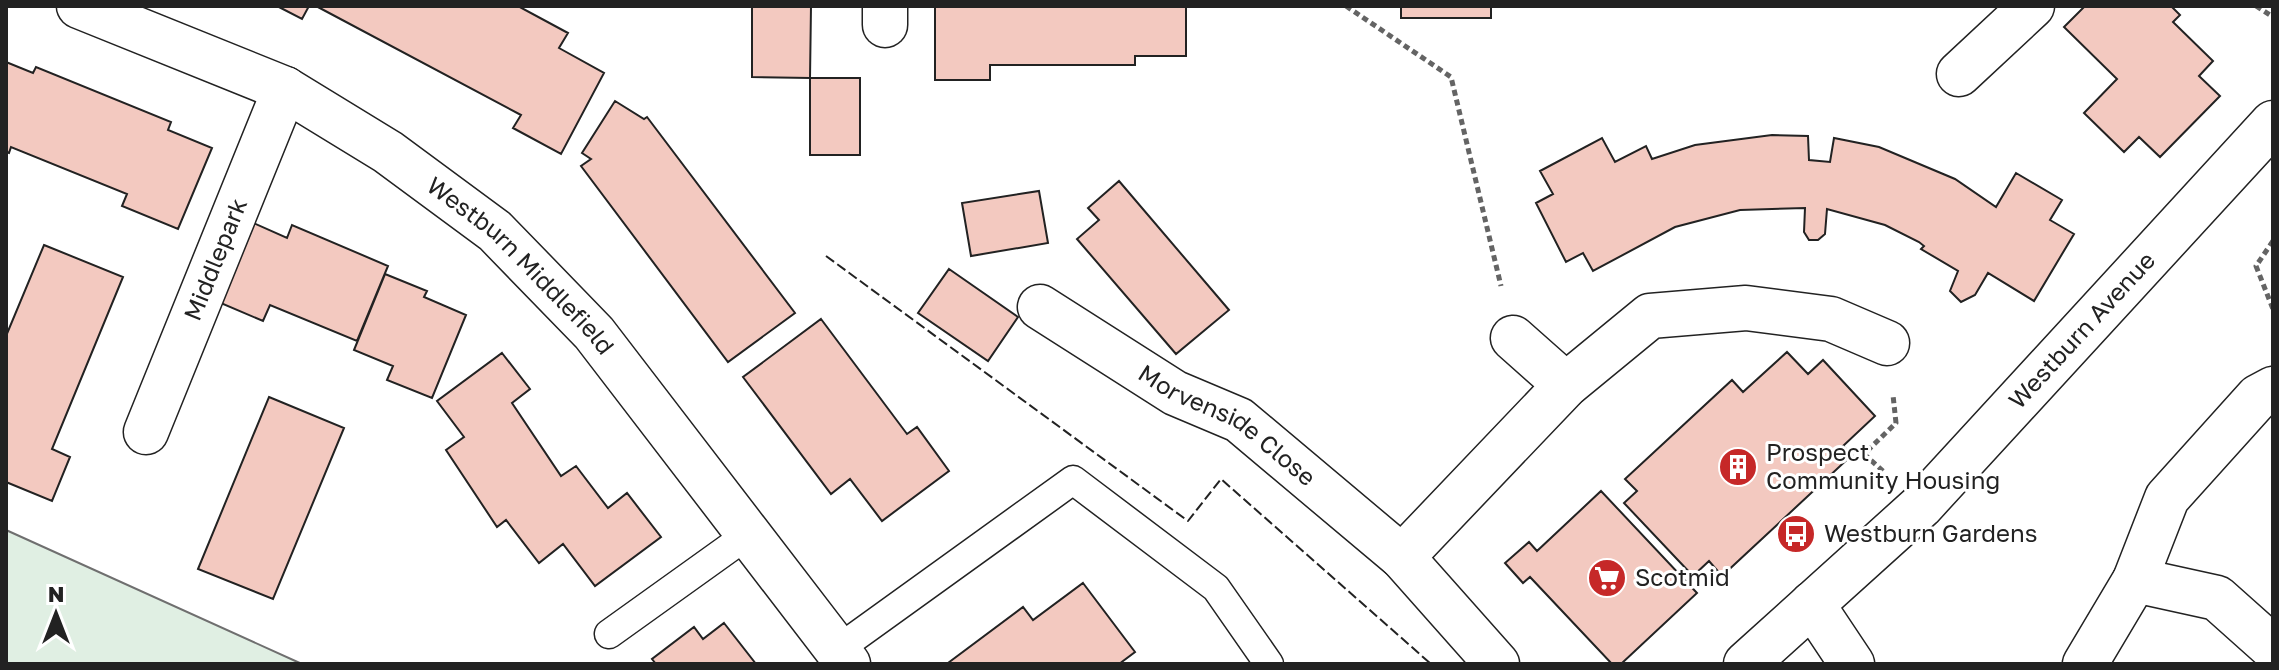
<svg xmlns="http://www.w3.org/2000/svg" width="2279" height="670" font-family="'Golos Text',sans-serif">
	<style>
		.green { fill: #e0efe3; stroke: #6f6f6f; stroke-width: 2 }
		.building { fill: #f3c9c0; stroke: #222; stroke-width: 2 }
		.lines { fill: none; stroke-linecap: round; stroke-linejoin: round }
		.service-casing { stroke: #222; stroke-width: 31 }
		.minor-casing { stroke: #222; stroke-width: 47 }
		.path { stroke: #646464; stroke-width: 5; stroke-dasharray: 6 4; stroke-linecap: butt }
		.service { stroke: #fff; stroke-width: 28 }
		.minor { stroke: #fff; stroke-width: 44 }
		.fence { stroke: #222; stroke-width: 2; stroke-dasharray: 10 4; stroke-linecap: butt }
		.labels { text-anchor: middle; stroke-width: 6; stroke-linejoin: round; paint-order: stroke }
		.street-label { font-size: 24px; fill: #222; stroke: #fff }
		.poi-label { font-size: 24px; fill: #222; stroke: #fff; text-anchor: start }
	</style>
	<rect width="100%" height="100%" fill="#fff"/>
	<path class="green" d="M 6,530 L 302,664 L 6,664 Z"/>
	<path class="building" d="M 277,6 L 309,6 L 302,19 Z
		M 316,6 L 518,6 L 568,33 L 559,48 L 604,73 L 561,154 L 513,128 L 521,115 Z
		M 752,6 L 811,6 L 810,78 L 752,77 Z
		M 935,6 L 1186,6 L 1186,56 L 1135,56 L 1135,65 L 990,65 L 990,80 L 935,80 Z
		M 1401,6 L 1491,6 L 1491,18 L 1401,18 Z
		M 2085,6 L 2171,6 L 2180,15 L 2173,22 L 2213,61 L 2199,76 L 2220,96 L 2160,157 L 2139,137 L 2124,152 L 2084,113 L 2117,79 L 2064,27 Z
		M 6,62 L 33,73 L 36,67 L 171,122 L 168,130 L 212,148 L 178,229 L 122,206 L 127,194 L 11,147 L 9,153 L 6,152 Z
		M 810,78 L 860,78 L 860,155 L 810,155 Z
		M 615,101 L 644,119 L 647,117 L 795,313 L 728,362 L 581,166 L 591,159 L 582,153 Z
		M 1772,135 L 1808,136 L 1809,160 L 1830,162 L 1834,138 L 1879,147 L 1955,179 L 1996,207 L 2016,173 L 2062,200 L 2050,220 L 2074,234 L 2034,301 L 1988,273 L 1975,295 L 1961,302 L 1950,291 L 1958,271 L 1921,249 L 1924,246 L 1919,242 L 1885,225 L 1827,209 L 1825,234 L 1818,240 L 1809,240 L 1804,232 L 1805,208 L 1740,210 L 1675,227 L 1593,271 L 1583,253 L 1566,262 L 1536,203 L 1553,194 L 1540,171 L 1602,138 L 1615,162 L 1646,146 L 1652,159 L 1695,145 Z
		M 1119,181 L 1229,310 L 1176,354 L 1077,239 L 1099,220 L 1088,208 Z
		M 1039,191 L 1048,243 L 971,256 L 962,203 Z
		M 249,221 L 287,238 L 292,225 L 388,266 L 357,341 L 270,305 L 263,321 L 216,301 Z
		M 44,245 L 123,277 L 52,449 L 70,457 L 52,501 L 6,482 L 6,336 Z
		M 949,269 L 1018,317 L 988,361 L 918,313 Z
		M 385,274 L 427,291 L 424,297 L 466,315 L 432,398 L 387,380 L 393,366 L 354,350 Z
		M 821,319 L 907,434 L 917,427 L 949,471 L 882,521 L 850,479 L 831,494 L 743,377 Z
		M 1787,352 L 1808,374 L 1823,360 L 1875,416 L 1843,446 L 1852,455 L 1722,576 L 1709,561 L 1693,576 L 1624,503 L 1637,491 L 1625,479 L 1732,380 L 1743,392 Z
		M 502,353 L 530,389 L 512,403 L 561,476 L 576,466 L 608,508 L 627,493 L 661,537 L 595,586 L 563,544 L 539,563 L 506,520 L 497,527 L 446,450 L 464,437 L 437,401 Z
		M 269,397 L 344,428 L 273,599 L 198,569 Z
		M 1601,491 L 1697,593 L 1621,664 L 1612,664 L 1530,577 L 1523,583 L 1505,563 L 1529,542 L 1537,551 Z
		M 1083,583 L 1135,652 L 1119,664 L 948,663 L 1023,607 L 1033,620 Z
		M 724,623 L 756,664 L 656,664 L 652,659 L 694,627 L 703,639 Z"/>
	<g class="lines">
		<defs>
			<path id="service" d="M 609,634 L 750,533
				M 837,650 L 1073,480 L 1216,588 L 1269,664"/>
			<g id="minor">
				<path id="s1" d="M 79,6 L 285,89 L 388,152 L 495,231 L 594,333 L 848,664"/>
				<path d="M 885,25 L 885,6"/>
				<path d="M 1959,74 L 2032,6"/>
				<path id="s2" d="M 1040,307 L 1175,393 L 1239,420 L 1402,557 L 1497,664"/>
				<path d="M 1513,338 L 1566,385"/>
				<path id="s3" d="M 146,432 L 285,89"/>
				<path d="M 1402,557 L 1566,385 L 1650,316 L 1746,308 L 1831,319 L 1887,343"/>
				<path d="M 2135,580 L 2217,598 L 2273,648"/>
				<path d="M 1812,604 L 1852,664"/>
				<path id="s4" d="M 1746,664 L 1921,506 L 2273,123"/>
				<path d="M 2085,664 L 2135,580 L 2167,498 L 2258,397 L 2273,389"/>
			</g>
		</defs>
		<use href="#service" class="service-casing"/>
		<use href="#minor" class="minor-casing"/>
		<path class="path" d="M 1346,6 L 1451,77 L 1501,286
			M 2256,6 L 2273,17
			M 2273,241 L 2256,266 L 2273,309
			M 1883,471 L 1864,454 L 1896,423 L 1893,395"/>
		<use href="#service" class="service"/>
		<use href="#minor" class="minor"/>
		<path class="fence" d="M 826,256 L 1188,521 L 1221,479 L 1431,664"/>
	</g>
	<defs>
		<symbol id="building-disc" viewBox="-11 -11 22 22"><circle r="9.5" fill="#c62828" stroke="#fff"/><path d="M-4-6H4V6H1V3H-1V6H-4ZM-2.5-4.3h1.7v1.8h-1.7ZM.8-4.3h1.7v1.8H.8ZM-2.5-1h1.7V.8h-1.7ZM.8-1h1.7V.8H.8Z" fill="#fff"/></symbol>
		<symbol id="bus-disc" viewBox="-11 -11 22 22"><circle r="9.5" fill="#c62828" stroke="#fff"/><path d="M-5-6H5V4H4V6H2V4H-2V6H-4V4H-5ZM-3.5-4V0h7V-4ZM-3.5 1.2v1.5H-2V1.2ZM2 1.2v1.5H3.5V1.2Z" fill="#fff"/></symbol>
		<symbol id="supermarket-disc" viewBox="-11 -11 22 22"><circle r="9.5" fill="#c62828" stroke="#fff"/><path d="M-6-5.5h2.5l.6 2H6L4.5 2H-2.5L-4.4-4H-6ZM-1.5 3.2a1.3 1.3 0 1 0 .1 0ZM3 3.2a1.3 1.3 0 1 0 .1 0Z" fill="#fff"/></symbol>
	</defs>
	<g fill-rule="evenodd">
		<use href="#building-disc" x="1716" y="445" width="44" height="44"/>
		<use href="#bus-disc" x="1774" y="512" width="44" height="44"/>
		<use href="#supermarket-disc" x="1585" y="556" width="44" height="44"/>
	</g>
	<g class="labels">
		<g class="street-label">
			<text dy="8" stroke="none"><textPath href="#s3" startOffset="186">Middlepark</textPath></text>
			<text dy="8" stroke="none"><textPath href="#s1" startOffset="518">Westburn Middlefield</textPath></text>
			<text dy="8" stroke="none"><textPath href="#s4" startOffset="474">Westburn Avenue</textPath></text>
			<text dy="8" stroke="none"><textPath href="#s2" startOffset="222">Morvenside Close</textPath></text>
		</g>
		<g class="poi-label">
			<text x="1766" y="461">Prospect<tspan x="1766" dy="28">Community Housing</tspan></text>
			<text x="1824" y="542">Westburn Gardens</text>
			<text x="1635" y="586">Scotmid</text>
		</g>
	</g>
	<rect width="2279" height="670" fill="none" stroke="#222222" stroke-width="16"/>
	<g transform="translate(56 614)" stroke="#ffffff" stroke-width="6" paint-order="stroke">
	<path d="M0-6L14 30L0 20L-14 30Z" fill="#222222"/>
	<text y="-12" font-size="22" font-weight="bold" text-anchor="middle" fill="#222222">N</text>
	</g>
</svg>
